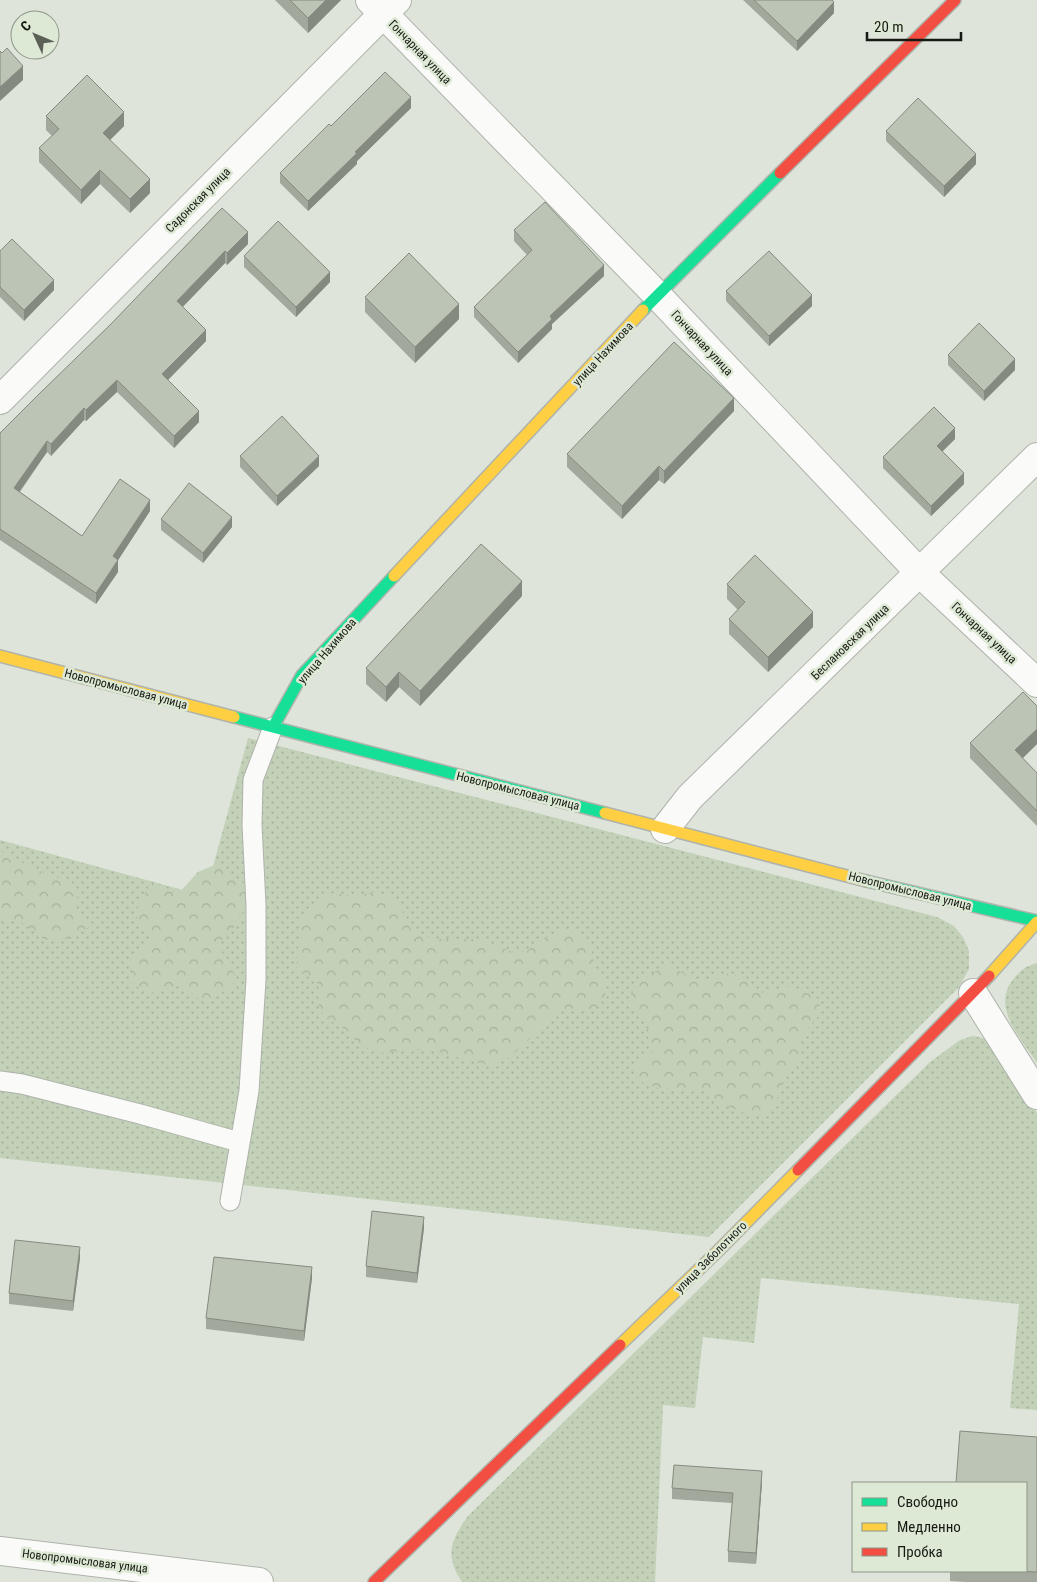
<svg xmlns="http://www.w3.org/2000/svg" width="1037" height="1582" font-family="'Roboto Condensed',sans-serif">
	<style>
		.grass { fill: url(#grass-dots) }
		.forest { fill: url(#forest-crowns) }
		.lines { fill: none; stroke-linecap: round; stroke-linejoin: round }
		.lane-casing { stroke: #afb3ab; stroke-width: 21 }
		.street-casing { stroke: #afb3ab; stroke-width: 30 }
		.fast-casing { stroke: #afb3ab; stroke-width: 14 }
		.slow-casing { stroke: #afb3ab; stroke-width: 14 }
		.jam-casing { stroke: #afb3ab; stroke-width: 14 }
		.lane { stroke: #fafbf9; stroke-width: 19 }
		.street { stroke: #fafbf9; stroke-width: 28 }
		.fast { stroke: #16e098; stroke-width: 11 }
		.slow { stroke: #ffcf43; stroke-width: 11 }
		.jam { stroke: #f24e42; stroke-width: 11 }
		.wall { fill: #a2a99c }
		.shaded-wall { fill: #848a7f }
		.building { fill: #bcc5b5; stroke: #848a7f }
		.labels { text-anchor: middle; stroke-width: 5; stroke-linejoin: round; paint-order: stroke }
		.street-label { font-size: 12px; fill: #161a13; stroke: #dde8d5 }
	</style>
	<defs>
		<pattern id="grass-dots" width="8" height="8" patternUnits="userSpaceOnUse" patternTransform="scale(1.25)"><rect width="8" height="8" fill="#c2d1b7"/><path d="M2 2h.1M6 6h.1" fill="none" stroke="#a6b39c" stroke-width="1.8" stroke-linecap="round"/></pattern>
		<pattern id="forest-crowns" width="20" height="18" patternUnits="userSpaceOnUse" patternTransform="scale(1.25)"><rect width="20" height="18" fill="#c2d1b7"/><path d="M2 6a3 3 0 1 1 6 0M12 15a3 3 0 1 1 6 0" fill="none" stroke="#a6b39c"/></pattern>
	</defs>
	<rect width="100%" height="100%" fill="#dee4d9"/>
	<path class="grass" d="M 248,738 L 937,917 L 954,926 L 963,937 L 969,951 L 969,969 L 959,987 L 709,1237 L 0,1158 L 0,840 L 205,896 Z
		M 1037,963 L 1037,1063 C 1021,1038 989,1006 1015,977 C 1022,969 1026,966 1037,963 Z
		M 973,1036 L 983,1038 L 1001,1053 L 1037,1113 L 1037,1410 L 1010,1408 L 1019,1304 L 761,1278 L 754,1343 L 703,1337 L 695,1408 L 663,1405 L 655,1582 L 462,1582 C 444,1555 451,1540 468,1516 L 930,1062 L 960,1040 Z"/>
	<path class="forest" d="M 0,851 L 4,852 L 33,869 L 71,882 L 78,890 L 77,910 L 85,917 L 89,927 L 70,939 L 45,940 L 20,921 L 0,917 Z
		M 217,864 L 243,883 L 250,890 C 244,912 237,929 219,942 C 221,956 230,964 236,977 L 231,987 L 209,1000 L 197,998 L 182,984 L 148,994 L 130,982 C 130,955 130,955 152,940 C 130,912 134,914 150,884 L 161,884 L 177,895 L 198,872 Z
		M 375,892 L 388,896 L 397,902 L 412,930 L 432,939 L 477,939 L 516,953 L 527,951 L 544,938 L 566,929 L 575,933 L 591,947 L 595,968 L 606,986 L 605,997 L 599,1006 L 590,1011 L 555,1011 C 537,1030 516,1059 491,1066 L 427,1049 L 380,1053 L 360,1045 L 345,1029 L 326,1018 L 319,1009 L 318,999 L 321,989 L 315,980 L 297,970 C 296,954 300,937 300,921 L 324,895 L 334,893 L 354,896 Z
		M 668,965 C 677,969 687,976 696,979 C 703,981 709,979 715,976 C 736,968 745,980 760,993 L 792,986 L 811,995 L 819,1003 L 822,1012 L 801,1036 L 801,1059 L 785,1075 L 779,1096 L 765,1114 L 754,1117 L 722,1104 L 704,1091 L 658,1088 L 638,1081 L 634,1071 L 638,1061 L 654,1051 L 645,1030 L 654,1025 L 632,1009 L 628,1000 C 638,981 650,974 668,965 Z"/>
	<g class="lines">
		<defs>
			<path id="lane" d="M 0,1081 L 22,1084 L 140,1114 L 239,1142
				M 230,1201 L 249,1091 L 256,980 L 256,905 L 252,825 L 253,780 L 273,727"/>
			<path id="street" d="M 370,0 L 657,295 L 920,573 L 1037,683
				M 0,400 L 397,0
				M 665,829 L 690,797 L 1037,457
				M 973,993 L 1037,1095
				M 0,1551 L 259,1582"/>
			<path id="fast" d="M 643,310 L 780,173
				M 234,717 L 605,813
				M 273,727 L 302,675 L 394,576
				M 866,881 L 1037,921"/>
			<path id="slow" d="M 394,576 L 643,310
				M 0,656 L 234,717
				M 605,813 L 866,881
				M 989,976 L 1037,922
				M 620,1345 L 718,1251 L 798,1170"/>
			<path id="jam" d="M 780,173 L 955,0
				M 798,1170 L 989,976
				M 374,1582 L 620,1345"/>
		</defs>
		<use href="#lane" class="lane-casing"/>
		<use href="#street" class="street-casing"/>
		<use href="#fast" class="fast-casing"/>
		<use href="#slow" class="slow-casing"/>
		<use href="#jam" class="jam-casing"/>
		<use href="#lane" class="lane"/>
		<use href="#street" class="street"/>
		<use href="#fast" class="fast"/>
		<use href="#slow" class="slow"/>
		<use href="#jam" class="jam"/>
	</g>
	<path class="wall" d="M 275,0 L 341,0 L 308,33 Z
		M 743,0 L 832,0 L 834,13 L 797,51 Z
		M 411,108 L 357,161 L 357,164 L 308,211 L 280,183 L 280,173 L 331,126 Z
		M 46,116 L 124,126 L 110,140 L 150,193 L 130,213 L 100,184 L 81,204 L 39,162 L 39,148 L 52,136 L 46,130 Z
		M 886,131 L 976,164 L 944,197 L 886,141 Z
		M 222,208 L 248,244 L 227,265 L 225,263 L 182,307 L 206,341 L 168,380 L 199,422 L 174,448 L 117,392 L 86,421 L 84,420 L 51,456 L 47,452 L 20,492 L 82,536 L 150,511 L 118,560 L 118,572 L 96,604 L 0,540 L 0,433 L 112,323 Z
		M 514,230 L 604,276 L 552,324 L 552,329 L 518,363 L 474,317 L 474,307 L 527,255 L 514,241 Z
		M 0,251 L 54,290 L 24,321 L 0,297 Z
		M 244,256 L 330,282 L 296,317 L 244,267 Z
		M 726,291 L 812,306 L 769,346 L 726,301 Z
		M 365,297 L 459,319 L 415,363 L 365,312 Z
		M 948,355 L 1015,370 L 984,401 L 948,365 Z
		M 734,411 L 664,484 L 659,480 L 622,519 L 567,467 L 567,454 Z
		M 955,439 L 942,451 L 964,484 L 931,516 L 883,468 L 883,457 Z
		M 240,456 L 319,466 L 277,506 L 240,467 Z
		M 161,519 L 232,527 L 203,563 L 161,530 Z
		M 727,584 L 813,627 L 768,672 L 729,634 L 729,619 L 738,610 L 727,599 Z
		M 522,596 L 420,706 L 399,687 L 386,702 L 366,684 L 366,668 Z
		M 1037,706 L 1037,744 L 1022,758 L 1037,773 L 1037,826 L 970,758 L 970,743 Z
		M 424,1228 L 417,1283 L 366,1277 L 366,1266 Z
		M 80,1258 L 73,1311 L 9,1304 L 9,1293 Z
		M 312,1278 L 304,1341 L 206,1329 L 206,1318 Z
		M 1037,1437 L 1037,1582 L 965,1582 L 950,1581 L 950,1571 L 1026,1571 Z
		M 762,1482 L 756,1564 L 728,1562 L 728,1551 L 732,1503 L 672,1499 L 672,1488 Z"/>
	<path class="shaded-wall" d="M 326,0 L 341,0 L 308,33 L 308,18 Z
		M 834,2 L 834,13 L 797,51 L 797,41 Z
		M 23,66 L 23,80 L 0,101 L 0,87 Z
		M 411,97 L 411,108 L 357,161 L 357,164 L 308,211 L 308,201 L 355,152 Z
		M 124,112 L 124,126 L 103,147 L 103,133 Z
		M 976,154 L 976,164 L 944,197 L 944,186 Z
		M 100,170 L 100,184 L 81,204 L 81,190 Z
		M 150,179 L 150,193 L 130,213 L 130,199 Z
		M 248,232 L 248,244 L 227,265 L 227,253 Z
		M 225,251 L 225,263 L 177,313 L 177,301 Z
		M 604,265 L 604,276 L 552,324 L 552,329 L 518,363 L 518,352 L 550,316 Z
		M 330,272 L 330,282 L 296,317 L 296,307 Z
		M 54,280 L 54,290 L 24,321 L 24,310 Z
		M 812,295 L 812,306 L 769,346 L 769,336 Z
		M 459,304 L 459,319 L 415,363 L 415,347 Z
		M 206,330 L 206,341 L 162,386 L 162,374 Z
		M 1015,359 L 1015,370 L 984,401 L 984,391 Z
		M 117,380 L 117,392 L 86,421 L 86,410 Z
		M 734,398 L 734,411 L 664,484 L 664,471 Z
		M 84,408 L 84,420 L 51,456 L 51,444 Z
		M 199,411 L 199,422 L 174,448 L 174,436 Z
		M 955,428 L 955,439 L 937,457 L 937,446 Z
		M 47,441 L 47,452 L 14,499 L 14,488 Z
		M 319,456 L 319,466 L 277,506 L 277,496 Z
		M 659,466 L 659,480 L 622,519 L 622,506 Z
		M 964,473 L 964,484 L 931,516 L 931,506 Z
		M 150,500 L 150,511 L 113,568 L 113,556 Z
		M 232,517 L 232,527 L 203,563 L 203,553 Z
		M 118,560 L 118,572 L 96,604 L 96,593 Z
		M 522,581 L 522,596 L 420,706 L 420,691 Z
		M 813,612 L 813,627 L 768,672 L 768,657 Z
		M 399,672 L 399,687 L 386,702 L 386,687 Z
		M 1037,729 L 1037,744 L 1015,766 L 1015,750 Z
		M 424,1217 L 424,1228 L 417,1283 L 417,1273 Z
		M 80,1247 L 80,1258 L 73,1311 L 73,1301 Z
		M 312,1267 L 312,1278 L 304,1341 L 304,1331 Z
		M 762,1471 L 762,1482 L 756,1564 L 756,1553 Z"/>
	<path class="building" d="M 290,0 L 326,0 L 308,18 Z
		M 754,0 L 832,0 L 834,2 L 797,41 Z
		M 7,48 L 23,66 L 0,87 L 0,51 L 2,53 Z
		M 385,72 L 411,97 L 355,152 L 357,153 L 308,201 L 280,173 L 329,124 L 331,126 Z
		M 87,75 L 124,112 L 103,133 L 150,179 L 130,199 L 100,170 L 81,190 L 39,148 L 59,129 L 46,116 Z
		M 918,98 L 976,154 L 944,186 L 886,131 Z
		M 545,202 L 604,265 L 550,316 L 552,319 L 518,352 L 474,307 L 532,250 L 514,230 Z
		M 222,208 L 248,232 L 227,253 L 225,251 L 177,301 L 206,330 L 162,374 L 199,411 L 174,436 L 117,380 L 86,410 L 84,408 L 51,444 L 47,441 L 14,488 L 82,536 L 120,479 L 150,500 L 113,556 L 118,560 L 96,593 L 0,529 L 0,433 L 38,395 L 112,323 Z
		M 278,221 L 330,272 L 296,307 L 244,256 Z
		M 12,239 L 54,280 L 24,310 L 0,287 L 0,251 Z
		M 769,251 L 812,295 L 769,336 L 726,291 Z
		M 409,253 L 459,304 L 415,347 L 365,297 Z
		M 979,323 L 1015,359 L 984,391 L 948,355 Z
		M 674,342 L 734,398 L 664,471 L 659,466 L 622,506 L 567,454 Z
		M 934,407 L 955,428 L 937,446 L 964,473 L 931,506 L 883,457 Z
		M 282,416 L 319,456 L 277,496 L 240,456 Z
		M 189,483 L 232,517 L 203,553 L 161,519 Z
		M 481,544 L 522,581 L 420,691 L 399,672 L 386,687 L 366,668 Z
		M 755,555 L 813,612 L 768,657 L 729,619 L 745,602 L 727,584 Z
		M 1023,692 L 1037,706 L 1037,729 L 1015,750 L 1037,773 L 1037,811 L 970,743 Z
		M 372,1211 L 424,1217 L 417,1273 L 366,1266 Z
		M 15,1240 L 80,1247 L 73,1301 L 9,1293 Z
		M 214,1257 L 312,1267 L 304,1331 L 206,1318 Z
		M 960,1431 L 1037,1437 L 1037,1572 L 1016,1571 L 1026,1571 L 1026,1483 L 956,1483 Z
		M 674,1465 L 762,1471 L 756,1553 L 728,1551 L 733,1493 L 672,1488 Z"/>
	<g class="labels">
		<g class="street-label">
			<text transform="translate(420 52) rotate(46)" y="4">Гончарная улица</text>
			<text transform="translate(198 200) rotate(-45)" y="4">Садонская улица</text>
			<text transform="translate(702 343) rotate(47)" y="4">Гончарная улица</text>
			<text transform="translate(603 354) rotate(-47)" y="4">улица Нахимова</text>
			<text transform="translate(984 633) rotate(43)" y="4">Гончарная улица</text>
			<text transform="translate(850 642) rotate(-44)" y="4">Беслановская улица</text>
			<text transform="translate(327 651) rotate(-49)" y="4">улица Нахимова</text>
			<text transform="translate(126 689) rotate(15)" y="4">Новопромысловая улица</text>
			<text transform="translate(518 791) rotate(14)" y="4">Новопромысловая улица</text>
			<text transform="translate(910 891) rotate(14)" y="4">Новопромысловая улица</text>
			<text transform="translate(711 1257) rotate(-45)" y="4">улица Заболотного</text>
			<text transform="translate(85 1561) rotate(7)" y="4">Новопромысловая улица</text>
		</g>
	</g>
	<rect x="852" y="1482" width="175" height="90" fill="#dde8d5" stroke="#8d9687"/>
	<rect x="862" y="1498" width="25" height="8" fill="#16e098" stroke="#8d9687"/>
	<text x="897" y="1507" font-size="15" fill="#161a13">Свободно</text>
	<rect x="862" y="1523" width="25" height="8" fill="#ffcf43" stroke="#8d9687"/>
	<text x="897" y="1532" font-size="15" fill="#161a13">Медленно</text>
	<rect x="862" y="1548" width="25" height="8" fill="#f24e42" stroke="#8d9687"/>
	<text x="897" y="1557" font-size="15" fill="#161a13">Пробка</text>
	<g transform="translate(35 35) rotate(314)"><circle r="24" fill="#dde8d5" stroke="#8d9687"/>
	<path d="M0-4L9 19L0 12L-9 19Z" fill="#5c6158"/>
	<text y="-8" font-size="14" font-weight="bold" text-anchor="middle" fill="#161a13">С</text>
	</g>
	<path d="M867 32v8h94v-8" fill="none" stroke="#161a13" stroke-width="2.5"/>
	<text x="874" y="32" font-size="15" fill="#161a13" stroke="#dde8d5" stroke-width="4" paint-order="stroke">20 m</text>
</svg>
